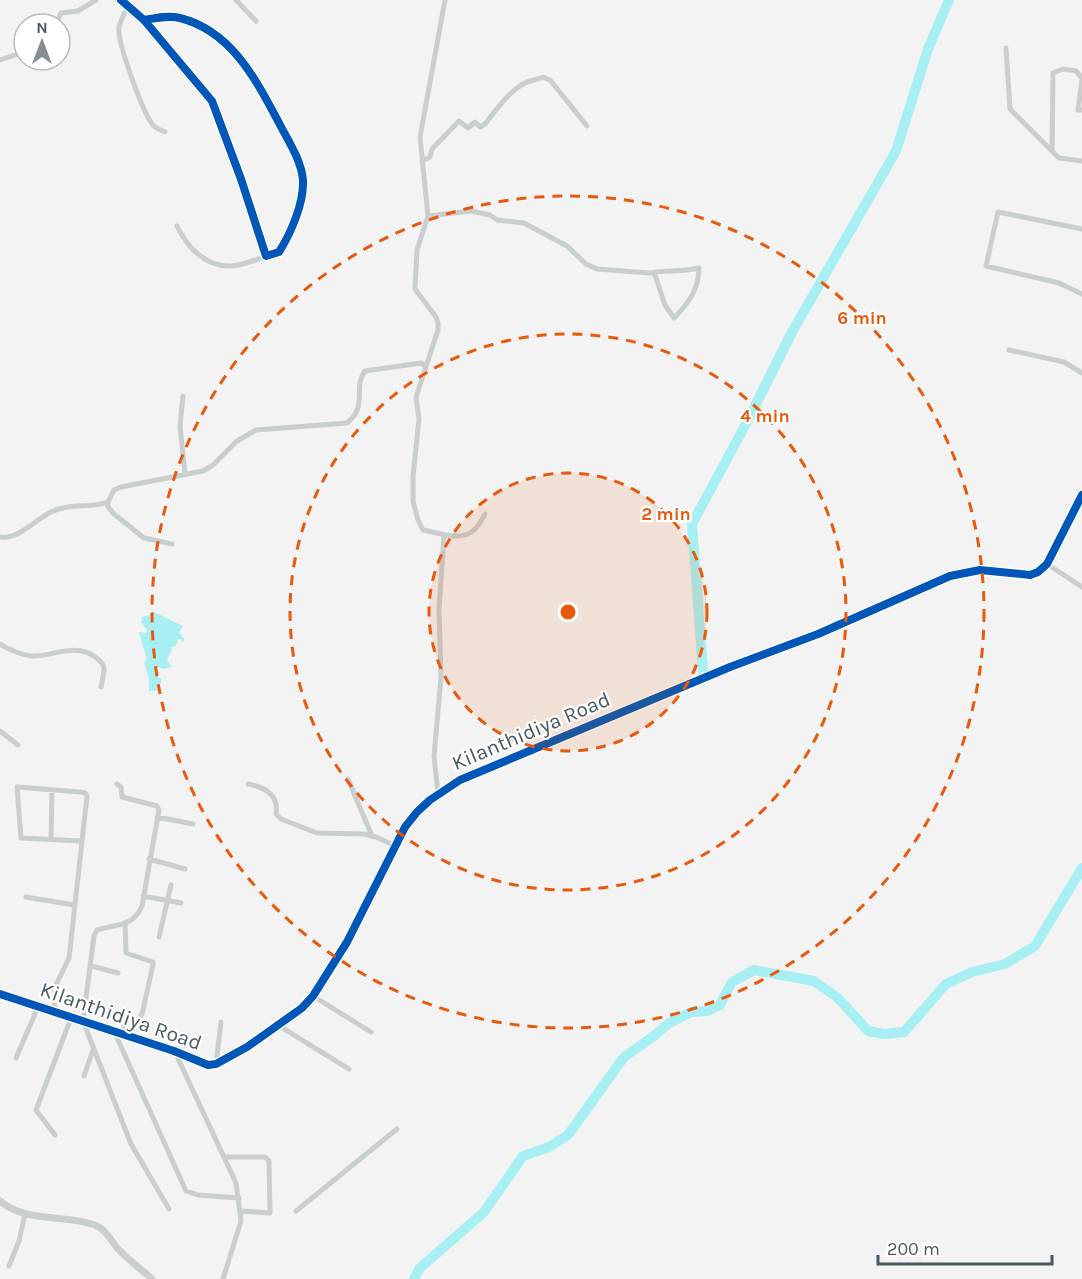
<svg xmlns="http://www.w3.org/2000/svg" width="1082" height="1279" font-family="Karla,sans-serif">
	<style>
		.water { fill: #a8eff4 }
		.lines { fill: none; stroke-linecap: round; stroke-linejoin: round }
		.river { stroke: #a8eff4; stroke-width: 10 }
		.minor { stroke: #c9cecf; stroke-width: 5 }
		.tertiary { stroke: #c9cecf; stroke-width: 7 }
		.cycleway-casing { stroke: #fff; stroke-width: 11 }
		.cycleway { stroke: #0057b8; stroke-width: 8 }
		.ring { fill: none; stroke: #e8590c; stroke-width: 3; stroke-dasharray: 10 8 }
		.labels { text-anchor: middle; stroke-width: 4.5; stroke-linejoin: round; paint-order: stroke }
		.street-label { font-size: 21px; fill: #485961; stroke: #fff }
		.centre { fill: #e8590c; stroke: #fff; stroke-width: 3 }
		.ring-label { font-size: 18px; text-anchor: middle; font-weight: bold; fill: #e8590c; stroke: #fff; stroke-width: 4.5; stroke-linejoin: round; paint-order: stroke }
	</style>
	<rect width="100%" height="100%" fill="#f3f3f3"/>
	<path class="water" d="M 152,611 L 183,626 L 179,632 L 185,640 L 182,642 L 181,639 L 178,639 L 176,646 L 171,647 L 172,650 L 167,660 L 172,667 L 164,669 L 155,666 L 156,676 L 162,679 L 158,690 L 149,691 L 149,679 L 144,662 L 147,660 L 139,632 L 147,633 L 147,630 L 141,622 L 142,617 L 150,615 Z"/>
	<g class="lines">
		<path class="river" d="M 703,671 L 692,524 L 748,420 L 792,332 L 896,151 L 928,49 L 949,0
			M 414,1279 L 420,1268 L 484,1212 L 523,1156 L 549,1147 L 568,1135 L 624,1057 L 654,1036 L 669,1023 L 691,1012 L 707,1011 L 720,1005 L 732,982 L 754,970 L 814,981 L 838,998 L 868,1031 L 884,1034 L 904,1032 L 946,984 L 972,972 L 1005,964 L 1035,946 L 1082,868"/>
		<path class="minor" d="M 121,0 L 144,20 L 212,101 L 241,179 L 266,256 L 279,252 C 291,233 304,203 303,180 C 301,159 287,139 278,121 C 255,78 231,31 180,18 C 169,15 155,18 144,20
			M 236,0 L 256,21
			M 445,0 L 420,137 L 428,216 L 417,250 L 415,289 L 436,317 L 438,323 L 438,330 L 416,397 L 419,419 L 413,476 L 413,501 L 418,520 L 423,530 C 439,533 461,542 474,530 C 479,526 482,519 485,514
			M 128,6 C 125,12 120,21 119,28 C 117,42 143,113 153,125 C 156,129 161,130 165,132
			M 56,24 L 61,13 L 78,11 L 96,0
			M 1006,48 L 1010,109 L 1059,158 L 1082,161
			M 0,60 L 24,52
			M 1082,80 L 1078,110 L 1082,110
			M 1052,151 L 1053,73 L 1063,69 L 1076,71 L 1082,78
			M 422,161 L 430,157 L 432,149 L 459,121 L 468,128 L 475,122 L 480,127 L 485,124 C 496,110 509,91 525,83 C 531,80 537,80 543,77 L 550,80 L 587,126
			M 428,216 L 471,211 L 490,215 L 497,220 L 524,223 L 567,246 L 586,264 L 597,269 L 649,273 C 666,270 683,272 699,268 C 699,289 688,304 674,318 L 665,305 L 654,272
			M 177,226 C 187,247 204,265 228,266 C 240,267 255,260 266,256
			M 1082,229 L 998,212 L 986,266 L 1059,283 L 1082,294
			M 1009,350 L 1064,362 L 1082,373
			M 183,396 L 180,426 L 185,474
			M 108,502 L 108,507 L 114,514 L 144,538 L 172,544
			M 0,537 C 18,540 35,520 51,512 C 72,502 90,509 108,502 L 114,490 L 121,487 L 203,471 L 213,465 L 237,441 L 256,430 L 347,423 C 369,405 352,388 365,371 L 421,363 L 426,367
			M 1047,564 L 1082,587
			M 0,644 C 8,649 22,655 31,656 C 53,657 75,642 95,657 C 99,660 103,662 104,668 C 104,674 102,681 101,687
			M 0,731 L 18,745
			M 348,779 L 372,836
			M 117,784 L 121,787 L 122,797 L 157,806 L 159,810 L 142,906 C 133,927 117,924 97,930 L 94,936 L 83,1021 L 131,1144 L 169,1209
			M 248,784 C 265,787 279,795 276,814 L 281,819 L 317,833 L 364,834 L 376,837 L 395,846
			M 438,794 L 434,756 L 441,677 L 439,610 L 444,535
			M 157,817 L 193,824
			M 51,838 L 52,790
			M 149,859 L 185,869
			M 143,896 L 181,903
			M 26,897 L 74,905
			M 159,937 L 171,885
			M 91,966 L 118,973
			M 313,996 L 371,1032
			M 54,1013 L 55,987 L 69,958 L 87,796 L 85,793 L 80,792 L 17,787 L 21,838 L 82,841
			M 278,1025 L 349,1069
			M 114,1031 L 186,1191 L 198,1195 L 239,1198
			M 122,1033 L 126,1021 L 129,1018 L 138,1020 L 142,1014 L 153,965 L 153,962 L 126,953 L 125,923
			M 175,1052 L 236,1183 L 241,1221 L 223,1279
			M 16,1058 L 38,1007
			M 216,1064 L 221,1022
			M 84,1076 L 93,1050
			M 55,1135 L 36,1110 L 71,1018
			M 224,1157 L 265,1157 L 269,1161 L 270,1213 L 240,1211
			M 296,1211 L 397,1129
			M 9,1266 L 19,1241 L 25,1214"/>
		<path class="tertiary" d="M 0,994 L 174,1051 L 208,1065 L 216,1064 L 247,1047 L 302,1008 L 313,996 L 347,942 L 405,827 L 417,812 L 430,800 L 460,780 L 730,667 L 818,634 L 950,576 L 980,570 L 1030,575 L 1038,572 L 1047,564 L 1082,495
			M 0,1201 C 25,1223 65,1214 95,1225 C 107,1230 111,1242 120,1251 C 130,1261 142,1270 152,1279"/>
		<defs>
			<path id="cycleway" d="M 121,0 L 144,20 L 212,101 L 241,179 L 266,256 L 279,252 C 291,233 304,203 303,180 C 301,159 287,139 278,121 C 255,78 231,31 180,18 C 169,15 155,18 144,20
				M 0,994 L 174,1051 L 208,1065 L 216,1064 L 247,1047 L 302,1008 L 313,996 L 347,942 L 405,827 L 417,812 L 430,800 L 460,780 L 730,667 L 818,634 L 950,576 L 980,570 L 1030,575 L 1038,572 L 1047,564 L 1082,495"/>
		</defs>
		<use href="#cycleway" class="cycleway-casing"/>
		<use href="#cycleway" class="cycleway"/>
	</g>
	<circle cx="568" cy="612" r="139" fill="#e8590c" fill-opacity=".12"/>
	<g class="ring">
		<circle cx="568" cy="612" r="139"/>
		<circle cx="568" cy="612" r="278"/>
		<circle cx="568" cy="612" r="416"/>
	</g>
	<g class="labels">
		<g class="street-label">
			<text transform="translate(531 731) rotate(-23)" y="7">Kilanthidiya Road</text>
			<text transform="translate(121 1016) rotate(19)" y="7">Kilanthidiya Road</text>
		</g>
	</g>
	<circle cx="568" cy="612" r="9" class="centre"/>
	<g class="ring-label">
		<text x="862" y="324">6 min</text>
		<text x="765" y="422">4 min</text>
		<text x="666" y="520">2 min</text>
	</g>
	<g transform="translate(42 42)"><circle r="28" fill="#ffffff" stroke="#b6bdc0" stroke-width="1.5"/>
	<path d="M0-4.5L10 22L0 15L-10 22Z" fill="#848f94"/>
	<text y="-9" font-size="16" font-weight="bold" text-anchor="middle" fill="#485961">N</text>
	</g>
	<path d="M878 1255v9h174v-9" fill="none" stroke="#485961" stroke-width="3"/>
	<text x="887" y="1255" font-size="18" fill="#485961" stroke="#ffffff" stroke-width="4.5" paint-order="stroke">200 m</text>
</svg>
